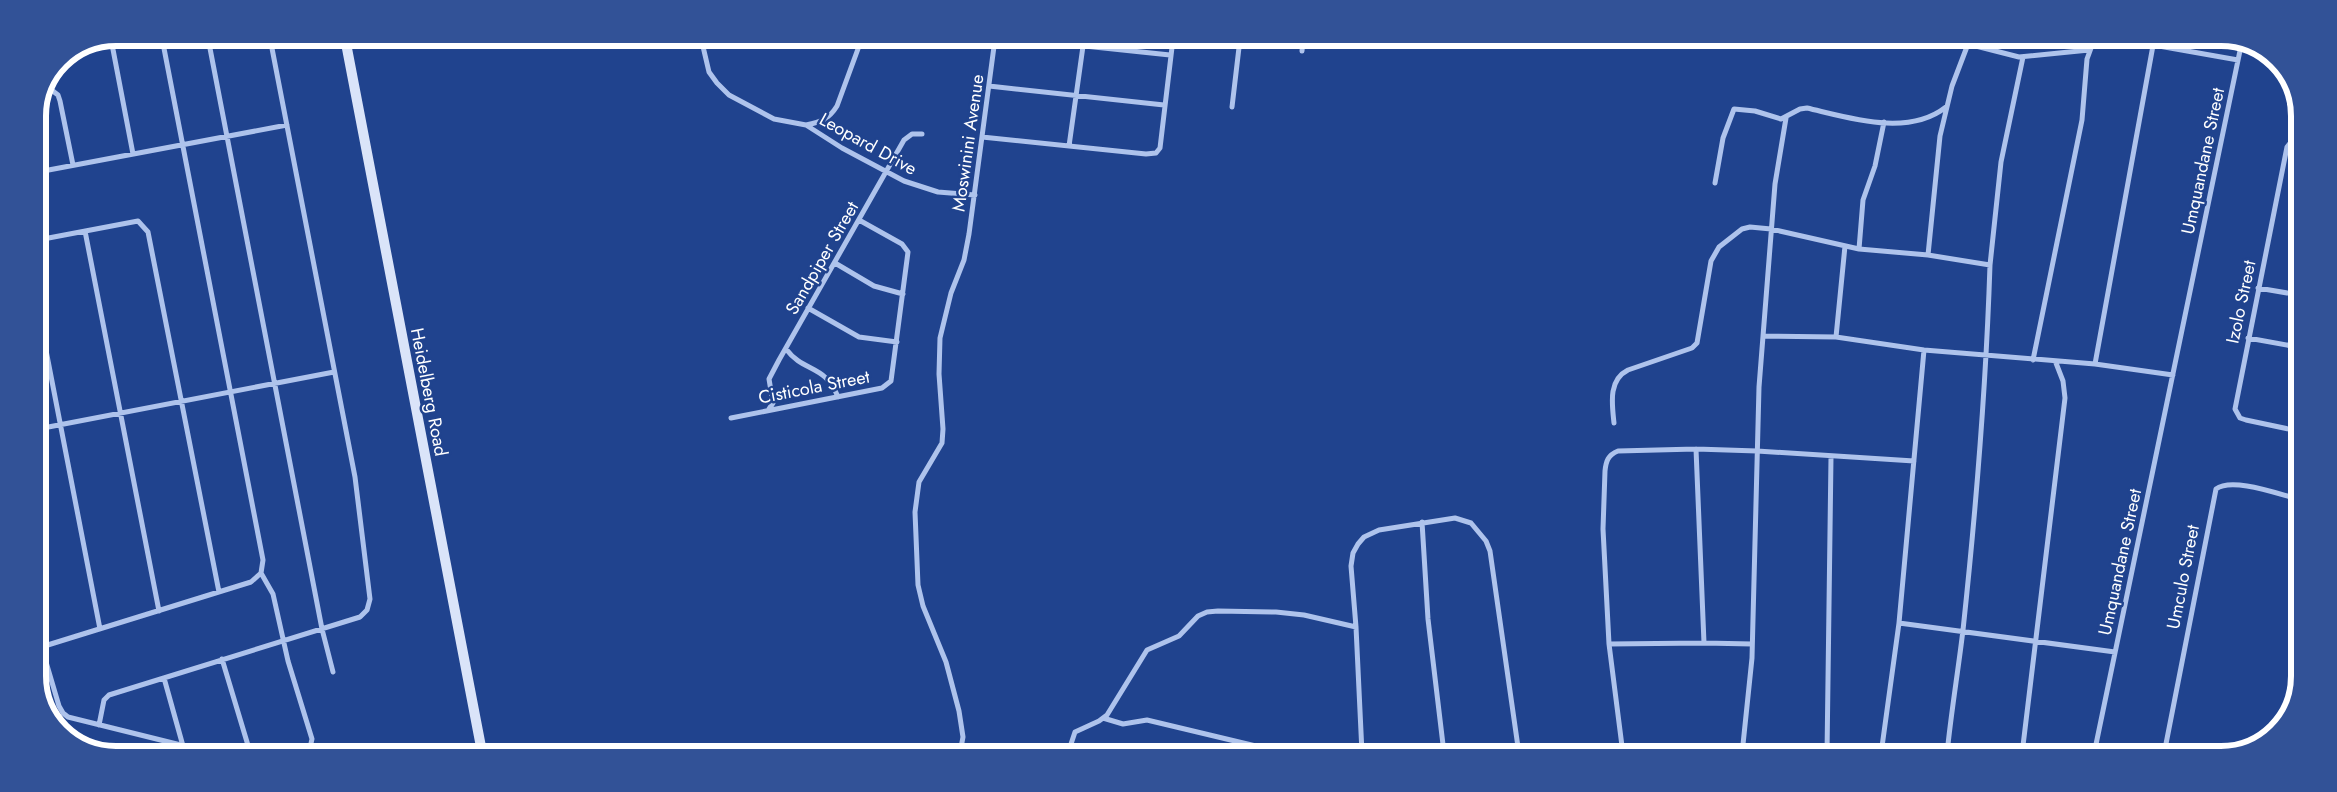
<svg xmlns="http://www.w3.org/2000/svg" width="2337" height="792" font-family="Jost,sans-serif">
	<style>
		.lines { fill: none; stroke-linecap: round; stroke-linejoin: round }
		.minor { stroke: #aec3ec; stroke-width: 5 }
		.secondary { stroke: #dae4f9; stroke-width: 10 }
		.labels { text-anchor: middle; stroke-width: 5; stroke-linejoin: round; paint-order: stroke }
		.street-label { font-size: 18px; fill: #fff; stroke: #20438e }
		.rim { fill: none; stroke: #fff; stroke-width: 6 }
	</style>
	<rect width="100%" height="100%" fill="#20438e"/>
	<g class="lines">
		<path class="minor" d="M 208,38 L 322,629 L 333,672
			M 701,38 L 709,72 L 717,83 L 729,95 L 774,119 L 806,125 L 842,148 L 904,181 L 938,192 L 975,195
			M 111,39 L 133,154
			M 1018,39 L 1170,55
			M 2125,40 L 2238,60
			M 1302,51 L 1303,39
			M 989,86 L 1164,105
			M 49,88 L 58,95 L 60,101 L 73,165
			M 1232,107 L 1240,39
			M 806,125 C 821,122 829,119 837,106 L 862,38
			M 982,137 L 1146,154 L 1156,153 L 1160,148 L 1173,39
			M 1069,146 L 1084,39
			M 38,172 L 287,125
			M 1715,183 L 1723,138 L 1734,109 L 1755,111 L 1781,119 L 1800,109 L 1807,108 C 1850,118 1908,137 1946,107
			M 85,231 L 159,611
			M 38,240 L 138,221 L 148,232 L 219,592
			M 1859,249 L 1863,200 L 1875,166 L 1884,122
			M 1928,255 L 1940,136 L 1952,86 L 1968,44 L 2019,57 L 2089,50
			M 835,263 L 874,286 L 903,294
			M 1990,265 L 2001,162 L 2023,57
			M 2258,288 L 2299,295
			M 808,308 L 859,337 L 897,342
			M 38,309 L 100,629
			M 1763,336 L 1836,337 L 1924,350 L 2095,364 L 2173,375
			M 1836,337 L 1845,246
			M 2248,338 L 2298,347
			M 786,349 C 804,373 825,364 838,397
			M 1924,350 L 1899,623 L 2115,652
			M 2033,360 L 2082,120 L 2087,59 L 2094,40
			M 2095,364 L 2154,40
			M 769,409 L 773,403 L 769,379 L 779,360 L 904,140 L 912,134 L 922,134
			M 731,418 L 882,388 L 891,381 L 908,252 L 902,244 L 859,220
			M 1614,423 C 1612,404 1608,380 1628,370 L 1692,348 L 1697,343 L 1711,261 L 1719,247 L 1742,229 L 1750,227 L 1771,229 L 1859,249 L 1928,255 L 1990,265 C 1986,387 1976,509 1963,630 C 1958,672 1951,713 1947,754
			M 38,429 L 334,372
			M 2298,431 L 2246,420 L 2240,418 L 2235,409 L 2287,147 L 2291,142 L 2299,141
			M 1422,522 L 1428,619 L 1444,753
			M 261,573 L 273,594 L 288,661 L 312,739 L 309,752
			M 38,635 L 59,706 L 63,713 L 68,717 L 209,752
			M 1704,643 L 1752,644
			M 1609,644 L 1603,529 L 1605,471 C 1606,461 1608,455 1618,451 L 1696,449 L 1757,451 L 1914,461
			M 38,648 L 251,582 L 261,573 L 263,560 L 162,38
			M 222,659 L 250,752
			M 164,678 L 183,746
			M 2295,699 L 2297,691
			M 1103,718 L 1123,724 L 1147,720 L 1285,753
			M 99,725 L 104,700 L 109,695 L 360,617 L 367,610 L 370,599 L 355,477 L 270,38
			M 893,753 C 918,746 949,748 974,753
			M 960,753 L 963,737 L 959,711 L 946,662 L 923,606 L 918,585 L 915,512 L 919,482 L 942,443 L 943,429 L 939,374 L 940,338 L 951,293 L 964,260 L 969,234 L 995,39
			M 1068,753 L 1075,732 L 1099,721 L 1107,715 L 1147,650 L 1179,636 L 1198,616 L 1207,612 L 1218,611 L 1276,612 L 1304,615 L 1356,627
			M 1362,753 L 1356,627 L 1351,566 L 1353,553 L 1358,544 L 1364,537 L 1379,530 L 1455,518 L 1471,523 L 1486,541 L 1490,551 L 1519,754
			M 1623,754 L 1609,644 L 1704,643 L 1696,449
			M 1665,754 L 1742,751
			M 1742,754 L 1752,658 L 1759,387 L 1775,184 L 1786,118
			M 1827,754 L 1831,457
			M 1881,754 L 1899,623
			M 2022,754 L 2065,398 L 2063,381 L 2056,363
			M 2094,754 L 2242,41
			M 2164,754 L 2216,489 C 2232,477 2278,494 2298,499"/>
		<path class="secondary" d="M 345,38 L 482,752"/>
	</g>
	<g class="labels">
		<g class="street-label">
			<text transform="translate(968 143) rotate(-82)" y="6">Moswinini Avenue</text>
			<text transform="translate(868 144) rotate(29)" y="6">Leopard Drive</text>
			<text transform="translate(2203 161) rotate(-78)" y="6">Umquandane Street</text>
			<text transform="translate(822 258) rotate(-60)" y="6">Sandpiper Street</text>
			<text transform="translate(2241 302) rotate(-78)" y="6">Izolo Street</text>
			<text transform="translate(814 387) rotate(-11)" y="6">Cisticola Street</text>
			<text transform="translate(429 392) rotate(79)" y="6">Heidelberg Road</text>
			<text transform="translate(2120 562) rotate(-78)" y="6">Umquandane Street</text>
			<text transform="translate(2183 577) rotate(-79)" y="6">Umculo Street</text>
		</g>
	</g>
	<path d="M0 0H2337V792H0ZM116 46H2221A70 70 0 0 1 2291 116V676A70 70 0 0 1 2221 746H116A70 70 0 0 1 46 676V116A70 70 0 0 1 116 46Z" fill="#325297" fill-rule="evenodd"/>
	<path class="rim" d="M116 46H2221A70 70 0 0 1 2291 116V676A70 70 0 0 1 2221 746H116A70 70 0 0 1 46 676V116A70 70 0 0 1 116 46Z"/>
</svg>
